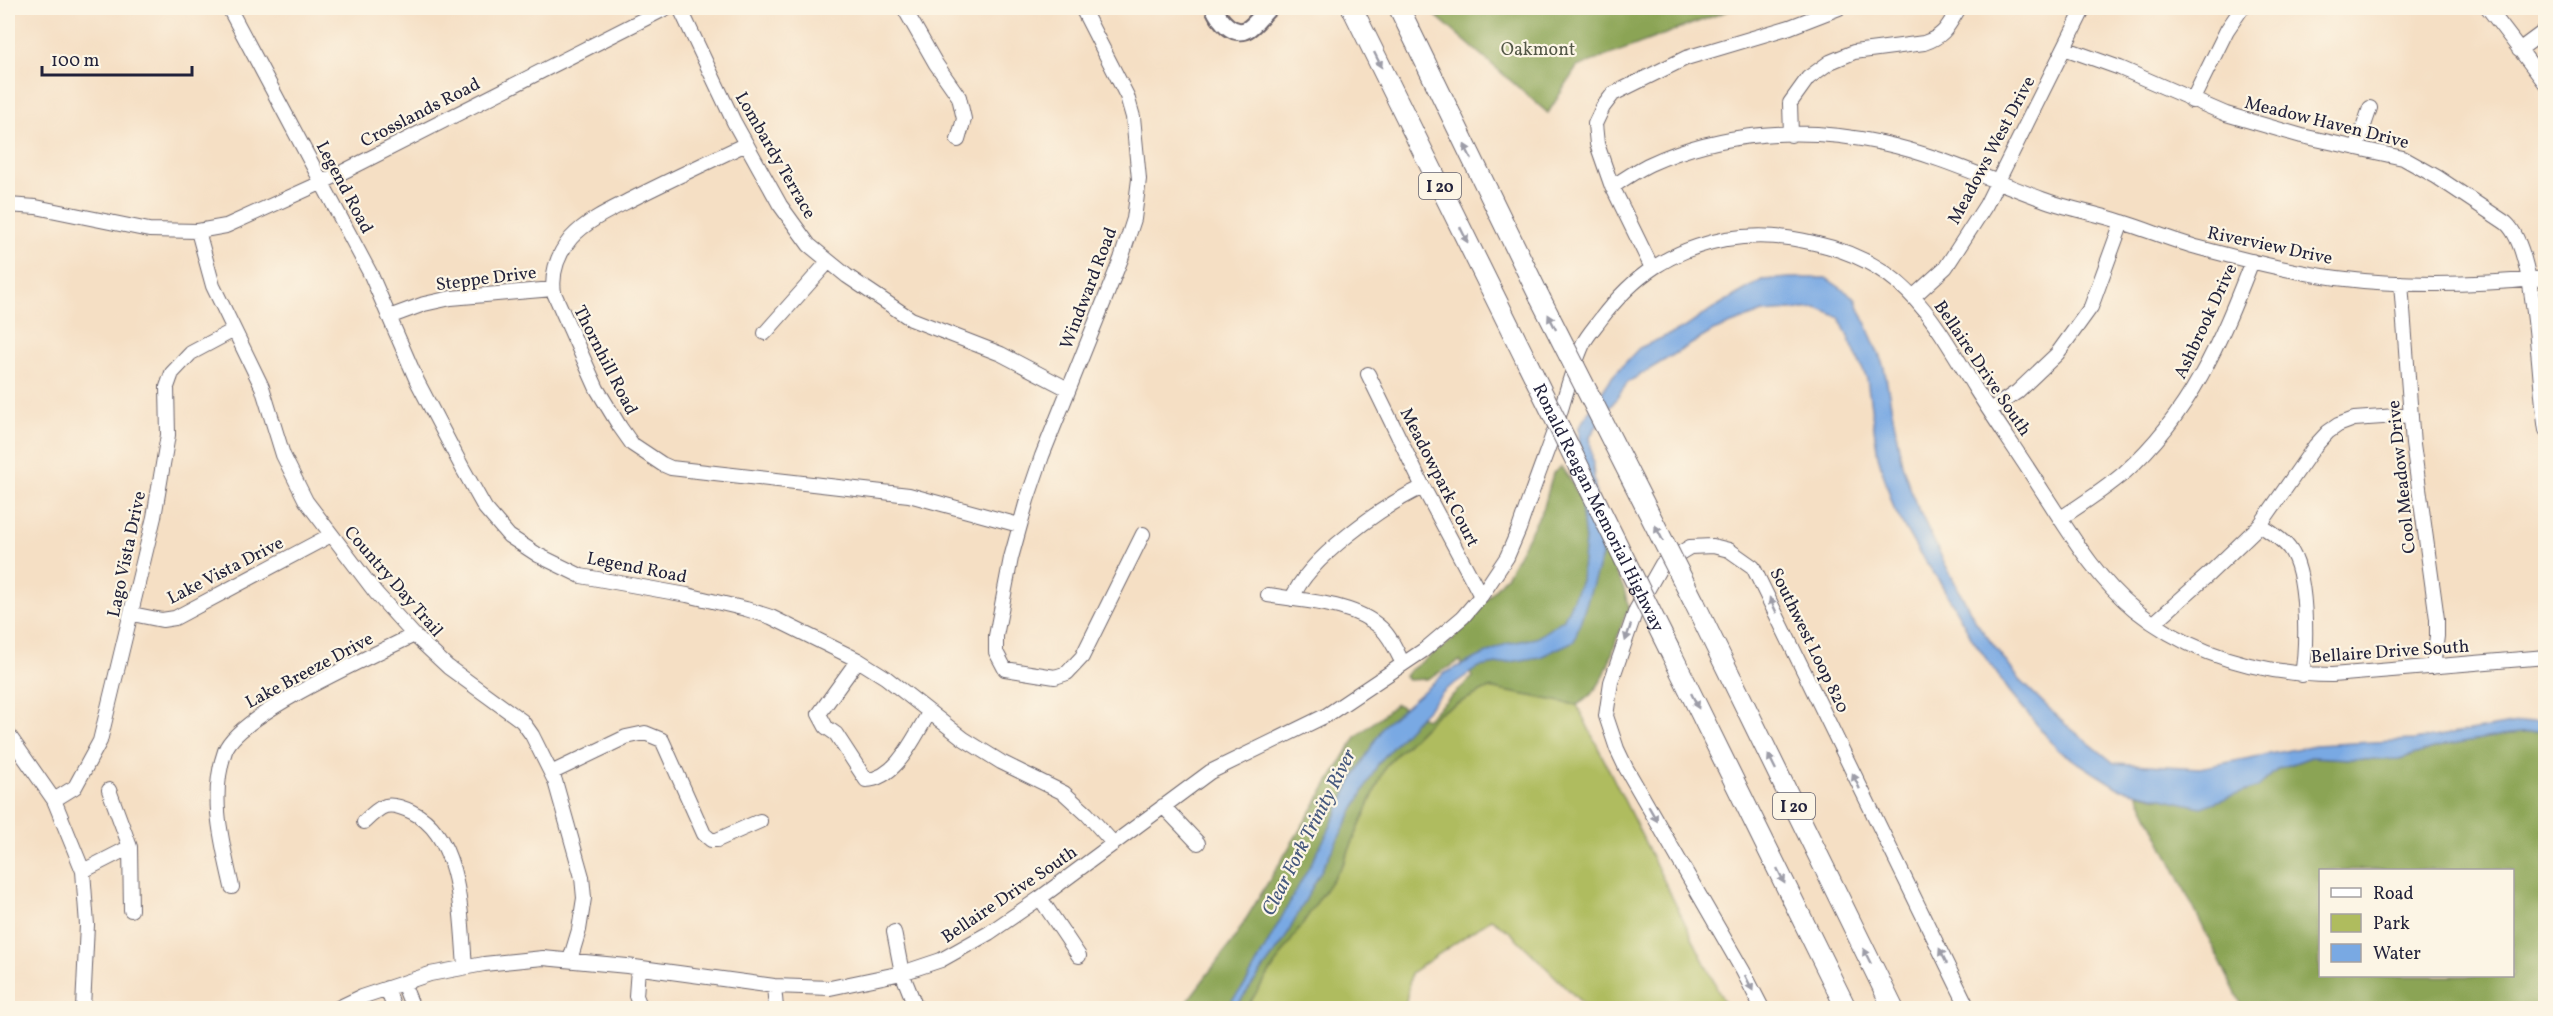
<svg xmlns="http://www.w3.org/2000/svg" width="2553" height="1016" font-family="Vollkorn,serif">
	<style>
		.green { fill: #afbc5e; stroke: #686f4c; stroke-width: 1.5 }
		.forest { fill: #8ba455; stroke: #566348; stroke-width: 1.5; fill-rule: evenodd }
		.water { fill: #79a9e3; stroke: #4e668f; stroke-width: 1.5 }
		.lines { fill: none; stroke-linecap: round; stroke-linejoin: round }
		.minor-casing { stroke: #6c646b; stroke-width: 16 }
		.major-casing { stroke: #6c646b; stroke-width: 20 }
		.highway-casing { stroke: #6c646b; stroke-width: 22 }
		.minor { stroke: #fff; stroke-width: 14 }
		.major { stroke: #fff; stroke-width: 16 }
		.highway { stroke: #fff; stroke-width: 20 }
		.highway-bridge-casing { stroke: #6c646b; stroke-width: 22; stroke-linecap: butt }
		.highway-bridge { stroke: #fff; stroke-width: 20 }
		.oneway { fill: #9c9ca7 }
		.labels { text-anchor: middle; stroke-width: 4.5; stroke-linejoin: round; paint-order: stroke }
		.shield { fill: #fcf5e5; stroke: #63616e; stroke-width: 1.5 }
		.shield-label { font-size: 16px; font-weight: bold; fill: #22223b }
		.park-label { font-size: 18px; fill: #535847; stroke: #fcf5e5 }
		.street-label { font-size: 18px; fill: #22223b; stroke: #fcf5e5 }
		.water-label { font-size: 20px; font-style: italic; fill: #45587e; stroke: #fcf5e5 }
	</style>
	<rect width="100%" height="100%" fill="#fcf5e5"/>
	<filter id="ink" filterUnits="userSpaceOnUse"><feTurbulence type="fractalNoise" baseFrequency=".0167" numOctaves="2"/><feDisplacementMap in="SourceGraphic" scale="12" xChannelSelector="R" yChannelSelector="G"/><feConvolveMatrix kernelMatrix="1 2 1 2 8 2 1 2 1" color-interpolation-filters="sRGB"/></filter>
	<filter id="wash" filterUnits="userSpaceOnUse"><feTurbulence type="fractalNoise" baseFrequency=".008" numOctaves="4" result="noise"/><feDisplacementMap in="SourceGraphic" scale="24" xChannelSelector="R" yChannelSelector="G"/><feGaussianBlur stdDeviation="1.35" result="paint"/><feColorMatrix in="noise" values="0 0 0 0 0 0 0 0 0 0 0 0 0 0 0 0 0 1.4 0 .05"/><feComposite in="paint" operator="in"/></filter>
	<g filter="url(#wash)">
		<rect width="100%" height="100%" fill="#f5dfc4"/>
		<path class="green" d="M 1489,688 L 1577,705 L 1727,1008 L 1587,1008 L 1510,932 L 1491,919 L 1411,973 L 1405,1008 L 1233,1008 L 1344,862 L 1386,765 L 1438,713 Z"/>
		<path class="forest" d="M 1427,8 L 1735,8 L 1577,67 L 1548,113 Z
			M 1561,467 L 1571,481 L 1624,589 L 1629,608 C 1611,640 1613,685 1577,705 L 1489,688 L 1438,713 L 1386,765 L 1344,862 L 1246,1008 L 1182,1008 L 1232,942 L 1356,737 L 1396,704 L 1426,719 L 1473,677 L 1460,661 L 1427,679 L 1408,680 L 1405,676 L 1409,671 L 1451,641 L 1507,575 L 1544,507 L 1553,473 Z
			M 2545,731 L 2545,1008 L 2243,1008 L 2137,793 L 2158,798 L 2258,787 L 2278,769 L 2311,757 L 2373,760 L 2399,759 L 2446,745 L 2509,734 ZM 2320,870 L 2512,870 L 2512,976 L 2320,976 Z"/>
		<path class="water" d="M 1790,278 L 1826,278 L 1855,298 L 1884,367 L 1902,464 L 1915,502 L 1945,564 L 1976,622 L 2019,679 L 2065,724 L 2114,763 L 2200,768 L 2315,745 L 2414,740 L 2536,720 L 2545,720 L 2545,731 L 2509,734 L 2446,745 L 2399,759 L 2373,760 L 2311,757 L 2278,769 L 2258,787 L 2201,807 L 2118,788 L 2058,750 L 2010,692 L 1973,640 L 1940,582 L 1917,549 L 1894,509 L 1878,456 L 1867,379 L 1839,317 L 1817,308 L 1763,312 L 1713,331 L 1628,382 L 1590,436 L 1602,556 L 1574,641 L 1540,657 L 1479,667 L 1445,690 L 1401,737 L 1378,764 L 1283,942 L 1235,1008 L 1225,1008 L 1245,985 L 1328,832 L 1352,780 L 1384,725 L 1445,673 L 1506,644 L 1536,638 L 1564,619 L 1581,581 L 1585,540 L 1580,496 L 1579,427 L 1612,377 L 1639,348 L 1686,327 L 1712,309 L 1762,280 Z"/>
	</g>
	<g filter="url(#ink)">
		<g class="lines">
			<defs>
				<path id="minor" d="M 229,8 L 371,275 L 417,381 L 463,469 L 485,508 L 509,536 L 538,555 L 581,576 L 687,595 L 746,609 L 771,617 L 858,660 L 885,677 L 964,739 L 1001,762 L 1064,793 L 1087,814 L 1113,843
					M 680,8 L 734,122 L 780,205 L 809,245 L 847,276 L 911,319 L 1001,354 L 1068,389
					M 904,8 L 936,64 L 959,97 L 964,119 L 958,140
					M 1082,8 L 1127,96 L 1133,117 L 1139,179 L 1134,219 L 1121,259 L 1042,456 L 1027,500 L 1011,558 L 996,636 L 996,652 L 1005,669 L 1055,677 L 1067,673 L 1082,657 L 1143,534
					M 2488,8 L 2546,84
					M 2064,48 L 2120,68 L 2226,114 L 2302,136 L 2403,158 L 2437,177 L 2506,223 C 2538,251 2538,384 2546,430
					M 2519,50 L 2546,30
					M 2192,101 L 2227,30 L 2242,8
					M 1791,135 L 1790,103 L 1808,78 L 1830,62 L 1854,52 L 1924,43 C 1945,36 1948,26 1959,8
					M 746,144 C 710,161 674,178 638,196 C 615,208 588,219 571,238 C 558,254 551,273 554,293 L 597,389 L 620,427 L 632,444 L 662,464 L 671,468 L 909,495 L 1019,525
					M 2357,146 L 2370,108
					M 1612,187 C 1624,179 1637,170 1650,164 C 1722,131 1805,126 1882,143 C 1938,155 1990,180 2042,199 C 2068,209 2096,213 2122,222 C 2148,230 2173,241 2200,248 C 2245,260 2291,272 2337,278 C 2406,287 2477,285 2546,278
					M 8,205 L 36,207 L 149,230 L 198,231 L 226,226 L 323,182 L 666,8
					M 198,231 L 213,286 L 262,387 L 283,455 L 306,501 L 376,593 L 414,635 L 448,667 L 522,721 L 532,735 L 555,781 L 582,877 L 584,898 L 579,930 L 570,960
					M 1652,268 L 1611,184 L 1597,144 L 1595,124 L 1603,107 L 1613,94 L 1686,58 L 1790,27 L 1839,8
					M 2401,283 L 2413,444 L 2437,619 L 2437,636 L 2433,667
					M 1913,297 L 1946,267 L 1986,205 L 2084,8
					M 389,317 L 424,304 L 451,298 L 553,289
					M 765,333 L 828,262
					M 1368,374 L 1423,487 L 1481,596
					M 1990,410 L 2017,392 L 2057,354 L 2091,307 L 2122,222
					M 2061,518 C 2082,504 2104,490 2124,473 C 2191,413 2220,343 2252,261
					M 2260,525 C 2270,532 2281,538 2289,548 C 2308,572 2307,645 2302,675
					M 1268,595 C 1303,601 1355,603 1381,628 C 1391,637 1397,652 1403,664
					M 1292,599 C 1307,559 1384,505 1423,487
					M 132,614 L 162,620 L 175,618 L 331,535
					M 2154,623 L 2209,574 L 2260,525 L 2315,446 L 2328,432 L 2338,425 L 2354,419 L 2411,415
					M 858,660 L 819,714 L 826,727 L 836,734 L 866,780 C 897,779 915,735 929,713
					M 8,734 L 54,800 L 83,871 L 87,925 L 83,1008
					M 551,773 L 626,737 L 645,733 L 662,740 L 704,834 L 711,840 L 717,840 L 760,821
					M 109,790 L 130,847 L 131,910
					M 54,800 L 75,787 L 100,741 L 154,517 L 168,435 L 167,387 L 172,373 L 191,353 L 234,330
					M 1163,806 L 1198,843
					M 364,822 C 382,805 387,800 412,812 C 462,836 461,919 465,967
					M 83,871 L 130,847
					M 232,887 C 222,842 209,797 225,751 C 238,714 374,655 414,635
					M 1040,898 L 1079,956
					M 894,932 L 902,973 L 916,1008
					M 638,968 L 636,996 L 641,1008
					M 403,983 L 413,1008
					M 774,986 L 776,1008
					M 387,988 L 394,1008
					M 338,1008 L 361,997 L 430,974 L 484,964 L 543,958 L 627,966 L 774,986 L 830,988 L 902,973 L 941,960 L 989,933 L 1040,898 L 1210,772 L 1327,715 L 1424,650 L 1463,617 L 1481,596 L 1507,557 L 1519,529 C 1530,496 1543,462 1555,429 C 1564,401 1571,371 1583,344 C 1587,336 1594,328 1600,320 C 1634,275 1670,250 1726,239 C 1756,234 1785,236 1814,243 C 1903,262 1931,315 1975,388 C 1997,423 2021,457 2043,492 C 2070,533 2096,578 2134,609 C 2191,655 2260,674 2332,675 L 2546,657
					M 1762,1008 L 1743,971 L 1626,768 L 1617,749 L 1606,716 L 1611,682 L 1636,610 L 1662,564 L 1690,547 L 1713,546 L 1729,550 L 1753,567 L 1968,1008"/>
				<path id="major" d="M 1214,8 C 1219,19 1233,38 1248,29 C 1256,24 1262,14 1269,8"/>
				<path id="highway" d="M 1352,8 L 1528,364
					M 1399,8 L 1540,298
					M 1695,604 L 1893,1008
					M 1669,649 L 1846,1008"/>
			</defs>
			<use href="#minor" class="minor-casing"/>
			<use href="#major" class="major-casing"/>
			<use href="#highway" class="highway-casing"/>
			<use href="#minor" class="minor"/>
			<use href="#major" class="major"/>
			<use href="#highway" class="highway"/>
			<defs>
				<g id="highway-bridge">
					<path d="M 1540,298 L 1695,604"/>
					<path id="s1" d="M 1528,364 L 1669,649"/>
				</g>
			</defs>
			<use href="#highway-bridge" class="highway-bridge-casing"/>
			<use href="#highway-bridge" class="highway-bridge"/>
		</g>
		<defs><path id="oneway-solid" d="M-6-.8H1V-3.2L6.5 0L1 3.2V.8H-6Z" transform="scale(1.5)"/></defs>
		<g class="oneway">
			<use href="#oneway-solid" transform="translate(1378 60) rotate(64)"/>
			<use href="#oneway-solid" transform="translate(1468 152) rotate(-116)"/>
			<use href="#oneway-solid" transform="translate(1464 235) rotate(64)"/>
			<use href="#oneway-solid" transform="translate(1552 322) rotate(-117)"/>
			<use href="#oneway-solid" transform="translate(1659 533) rotate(-117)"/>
			<use href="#oneway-solid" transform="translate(1773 605) rotate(-115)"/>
			<use href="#oneway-solid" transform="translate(1628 633) rotate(109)"/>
			<use href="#oneway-solid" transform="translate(1695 701) rotate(64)"/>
			<use href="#oneway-solid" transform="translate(1772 762) rotate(-116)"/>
			<use href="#oneway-solid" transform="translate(1856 781) rotate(-115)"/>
			<use href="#oneway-solid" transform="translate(1653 814) rotate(60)"/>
			<use href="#oneway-solid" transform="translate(1781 876) rotate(64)"/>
			<use href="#oneway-solid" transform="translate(1867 956) rotate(-116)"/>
			<use href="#oneway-solid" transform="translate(1943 956) rotate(-116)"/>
			<use href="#oneway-solid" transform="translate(1749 983) rotate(63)"/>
		</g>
	</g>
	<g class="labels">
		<g class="shield">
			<rect x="1419" y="173" width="42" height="26" rx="4.5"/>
			<rect x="1773" y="793" width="42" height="26" rx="4.5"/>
		</g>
		<g class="shield-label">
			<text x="1440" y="192">I 20</text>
			<text x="1794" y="812">I 20</text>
		</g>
		<g class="park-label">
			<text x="1538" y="55">Oakmont</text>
		</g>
		<g class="street-label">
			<text transform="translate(420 112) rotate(-27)" y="6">Crosslands Road</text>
			<text transform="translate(2327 122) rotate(14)" y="6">Meadow Haven Drive</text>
			<text transform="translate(1991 150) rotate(-62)" y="6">Meadows West Drive</text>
			<text transform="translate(776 155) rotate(60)" y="6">Lombardy Terrace</text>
			<text transform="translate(345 187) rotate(62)" y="6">Legend Road</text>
			<text transform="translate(2270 245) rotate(12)" y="6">Riverview Drive</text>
			<text transform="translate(486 278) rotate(-7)" y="6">Steppe Drive</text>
			<text transform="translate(1088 288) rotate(-69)" y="6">Windward Road</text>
			<text transform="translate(2205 321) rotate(-65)" y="6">Ashbrook Drive</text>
			<text transform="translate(606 360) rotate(63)" y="6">Thornhill Road</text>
			<text transform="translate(1983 368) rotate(56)" y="6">Bellaire Drive South</text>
			<text transform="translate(1440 477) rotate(63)" y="6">Meadowpark Court</text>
			<text transform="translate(2401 477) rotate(-96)" y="6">Cool Meadow Drive</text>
			<text dy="6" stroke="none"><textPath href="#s1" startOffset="160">Ronald Reagan Memorial Highway</textPath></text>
			<text transform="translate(126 554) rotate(-78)" y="6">Lago Vista Drive</text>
			<text transform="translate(637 567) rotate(11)" y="6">Legend Road</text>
			<text transform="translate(225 570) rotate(-27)" y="6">Lake Vista Drive</text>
			<text transform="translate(394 581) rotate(49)" y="6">Country Day Trail</text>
			<text transform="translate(1810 640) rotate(64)" y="6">Southwest Loop 820</text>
			<text transform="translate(2390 651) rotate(-4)" y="6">Bellaire Drive South</text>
			<text transform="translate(309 670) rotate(-28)" y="6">Lake Breeze Drive</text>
			<text transform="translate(1009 894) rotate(-34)" y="6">Bellaire Drive South</text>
		</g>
		<g class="water-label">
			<text transform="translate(1308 832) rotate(-63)" y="7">Clear Fork Trinity River</text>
		</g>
	</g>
	<rect width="2553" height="1016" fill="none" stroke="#fcf5e5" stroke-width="30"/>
	<rect x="2319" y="869" width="195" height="108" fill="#fcf5e5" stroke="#a5a1a1" stroke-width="1.5"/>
	<rect x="2331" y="888" width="30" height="9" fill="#ffffff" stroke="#a5a1a1" stroke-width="1.5"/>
	<text x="2373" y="899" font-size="18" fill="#22223b">Road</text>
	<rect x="2331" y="914" width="30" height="18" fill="#afbc5e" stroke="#a5a1a1" stroke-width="1.5"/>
	<text x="2373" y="929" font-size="18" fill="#22223b">Park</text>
	<rect x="2331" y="944" width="30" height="18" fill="#79a9e3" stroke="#a5a1a1" stroke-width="1.5"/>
	<text x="2373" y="959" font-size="18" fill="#22223b">Water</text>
	<path d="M42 66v9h150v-9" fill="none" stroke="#22223b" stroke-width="3"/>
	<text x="51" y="66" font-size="18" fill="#22223b" stroke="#fcf5e5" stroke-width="4.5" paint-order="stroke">100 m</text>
</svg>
